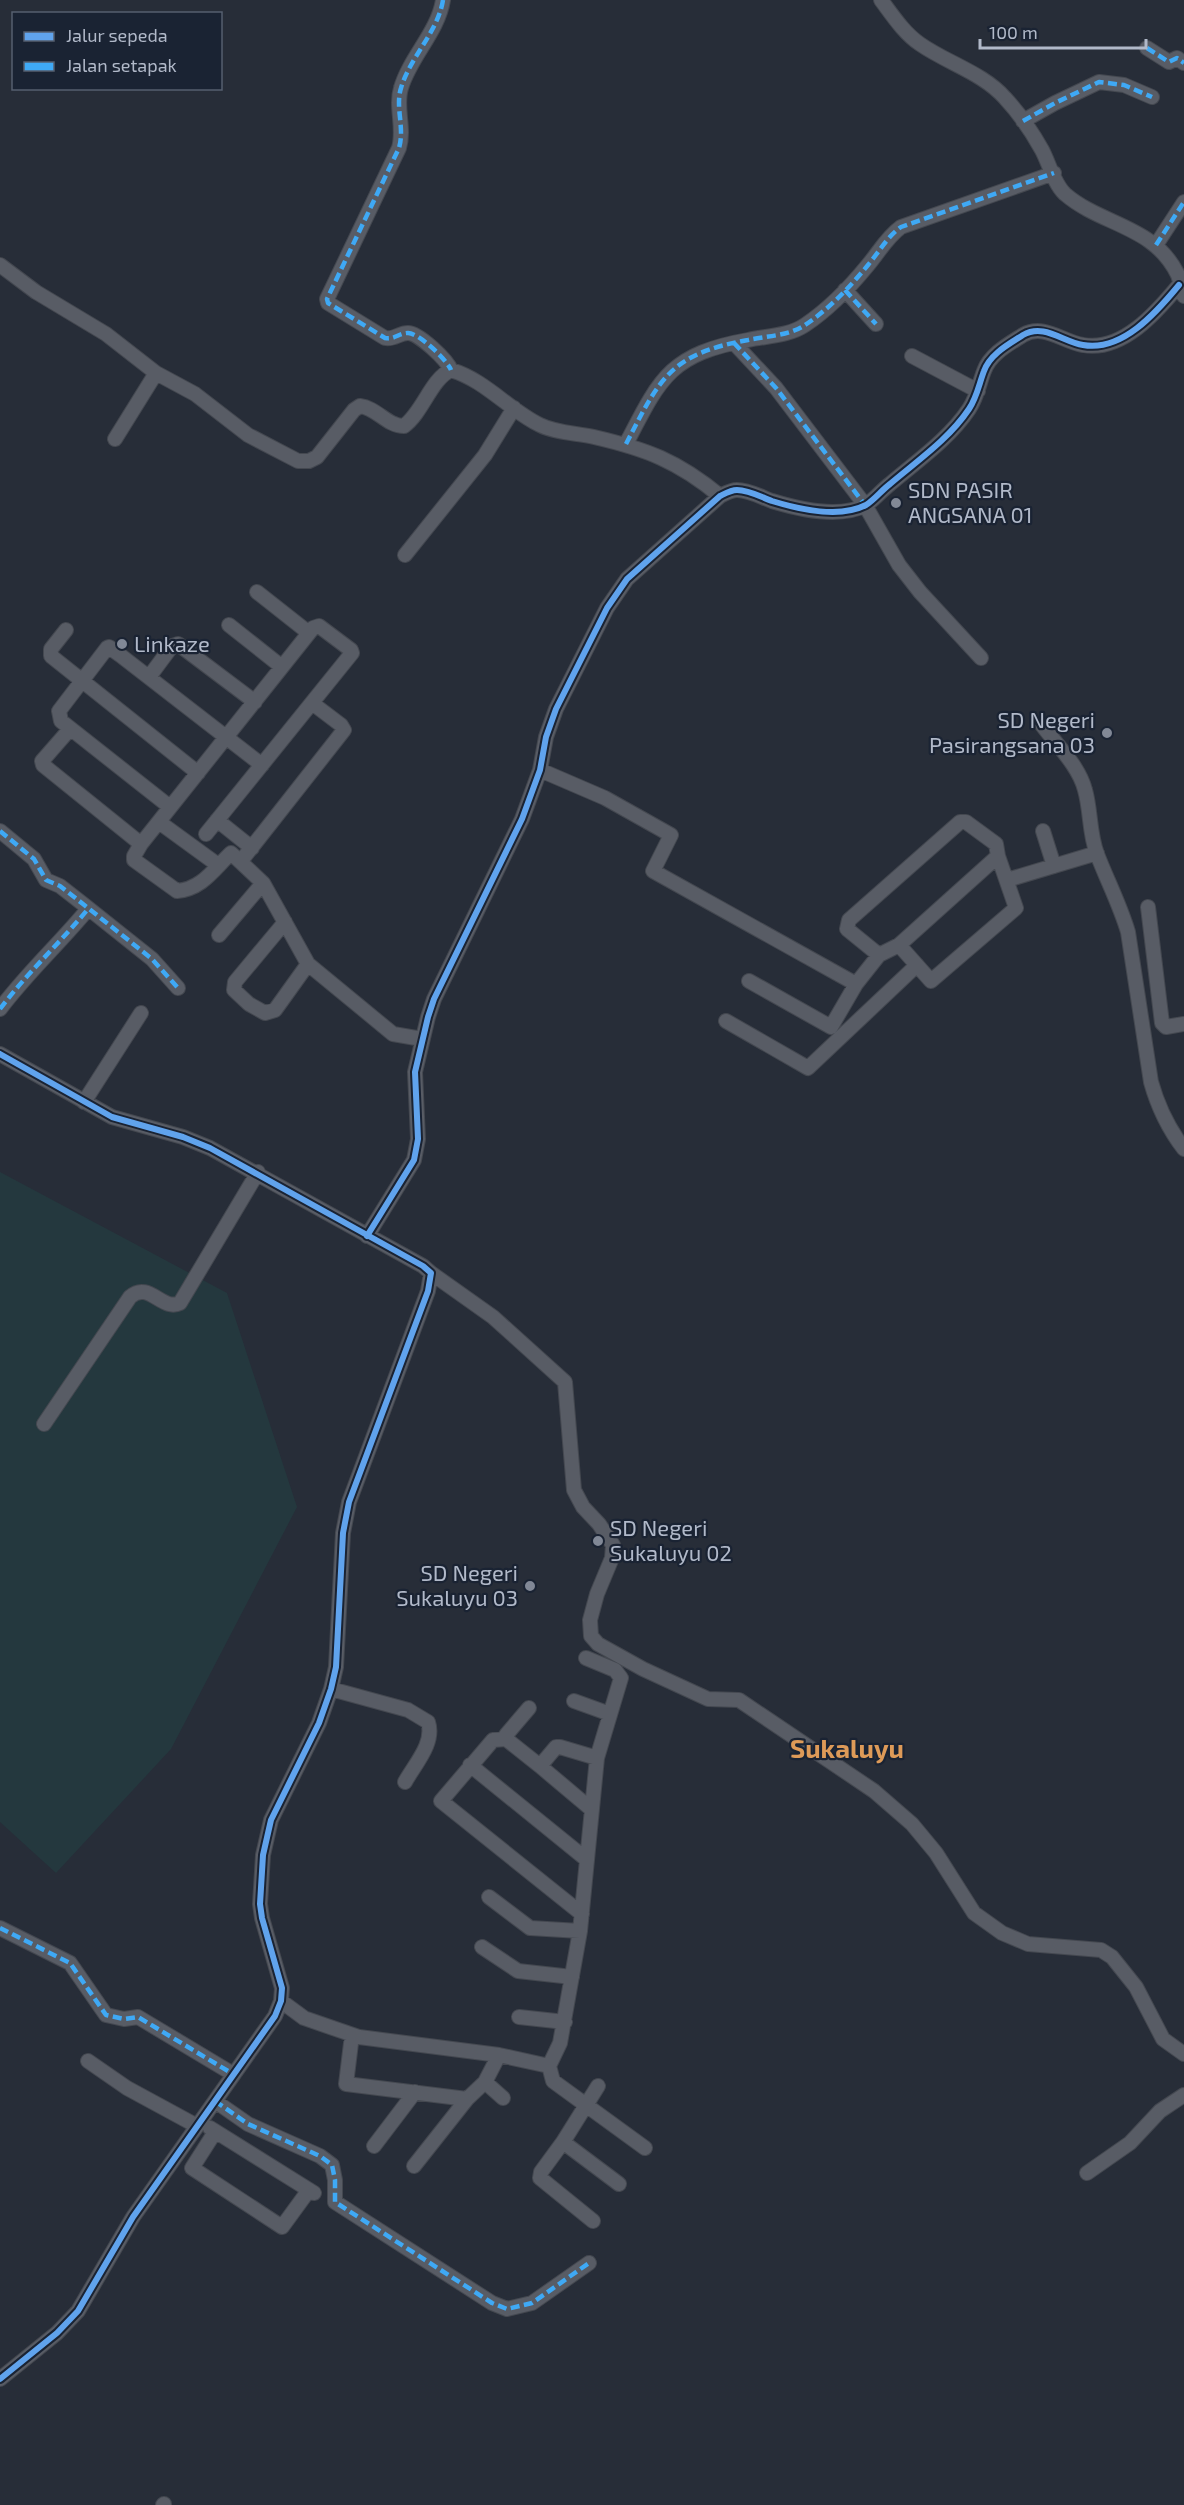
<svg xmlns="http://www.w3.org/2000/svg" width="1184" height="2505" font-family="'Exo 2',sans-serif">
	<style>
		.green { fill: #24383e }
		.lines { fill: none; stroke-linecap: round; stroke-linejoin: round }
		.minor-casing { stroke: #444850; stroke-width: 16 }
		.minor { stroke: #585c65; stroke-width: 14 }
		.quiet { stroke: #3fa9f5; stroke-width: 4.5; stroke-dasharray: 9 4.5; stroke-linecap: butt }
		.cycleway-casing { stroke: #1a2333; stroke-width: 10 }
		.cycleway { stroke: #60a3ed; stroke-width: 6 }
		.poi-dot { fill: #818896; stroke: #1a2333; stroke-width: 2 }
		.labels { text-anchor: middle; stroke-width: 4.5; stroke-linejoin: round; paint-order: stroke }
		.poi-label { font-size: 22px; fill: #b1b9c9; stroke: #1a2333; text-anchor: start }
		.quarter-label { font-size: 26px; font-weight: bold; fill: #dd9a58; stroke: #1a2333 }
	</style>
	<rect width="100%" height="100%" fill="#272d38"/>
	<path class="green" d="M 0,1172 L 227,1293 L 297,1507 L 171,1749 L 56,1873 L 0,1822 Z"/>
	<g class="lines">
		<defs>
			<path id="minor" d="M 443,0 C 438,32 410,57 401,88 C 395,107 405,128 399,148 L 327,299 L 328,303 L 385,338 C 394,340 399,333 408,333 C 419,333 447,360 451,370
				M 881,0 C 893,16 904,33 920,44 C 947,63 983,73 1005,98 C 1019,113 1032,132 1042,150 C 1049,163 1054,184 1065,194 C 1102,226 1154,225 1178,275 C 1181,282 1180,289 1184,296
				M 1147,48 L 1169,62 L 1177,58 L 1184,63
				M 1023,121 L 1055,103 L 1099,82 L 1124,85 L 1152,97
				M 1156,245 L 1184,202
				M 0,265 L 36,292 L 106,334 L 156,373 L 195,394 L 248,435 L 298,461 L 309,461 L 317,457 L 354,410 L 360,406 C 377,408 387,426 404,426 C 423,412 431,379 451,370 C 485,380 509,410 540,425 C 556,433 576,433 594,437 C 646,449 678,461 720,496
				M 845,290 L 876,324
				M 734,343 L 776,388 L 865,505 L 899,565 L 920,592 L 981,658
				M 912,356 L 978,391
				M 115,439 L 156,373
				M 626,444 C 660,378 670,354 748,340 C 766,336 789,336 805,325 C 829,309 850,287 868,265 C 879,252 887,237 901,227 L 1054,173
				M 405,555 L 485,455 L 514,408
				M 257,592 L 309,633
				M 229,625 L 282,667
				M 66,630 L 51,649 L 51,656 L 198,773
				M 149,677 L 172,646 L 178,644 L 255,702
				M 1042,725 C 1056,744 1079,766 1085,790 C 1091,811 1089,833 1097,854 C 1107,880 1120,905 1128,932 L 1151,1082 C 1158,1107 1168,1128 1184,1149
				M 70,729 L 42,761 L 43,765 L 141,844 L 134,856 L 134,860 L 177,891 C 202,889 214,869 231,853 L 263,883 L 308,964 L 393,1034 L 422,1039
				M 540,770 L 605,798 L 671,835 L 653,871 L 856,984 L 879,955
				M 170,807 L 61,721 L 59,711 L 107,648 L 109,647 L 120,655 L 262,765
				M 217,820 L 252,848
				M 159,822 L 218,865
				M 0,831 L 34,859 L 46,880 L 60,886 L 83,904 L 152,959 L 178,988
				M 1043,831 L 1054,866
				M 141,844 L 313,628 L 319,626 L 351,650 L 352,653 L 206,834
				M 241,861 L 344,730 L 341,725 L 312,703
				M 1007,880 L 1097,853
				M 1148,907 L 1162,1023 L 1166,1027 L 1184,1024
				M 285,922 L 235,982 L 234,990 L 249,1004 L 265,1013 L 275,1010 L 308,964
				M 219,935 L 263,883
				M 899,945 L 998,856 L 1016,908 L 931,981 L 899,945 L 879,955 L 847,929 L 849,920 L 960,822 L 966,822 L 996,844 L 998,856
				M 749,981 L 831,1027 L 856,984
				M 0,1009 C 27,973 60,943 88,909
				M 726,1021 L 808,1068 L 917,965
				M 0,1054 L 112,1117 L 183,1137 L 210,1148 L 423,1266 L 431,1273 L 428,1291 L 349,1502 L 343,1533 L 336,1667 L 331,1689 L 319,1723 L 271,1820 L 263,1855 L 260,1904 L 262,1918 L 282,1988 L 281,2001 L 275,2016 L 133,2217 L 78,2311 L 57,2333 L 0,2379
				M 84,1102 L 141,1013
				M 367,1236 L 414,1160 L 418,1139 L 415,1072 L 428,1017 L 434,999 L 522,819 L 540,770 L 546,737 L 556,709 L 607,608 L 627,579 L 720,496 C 726,493 731,490 737,490 C 749,490 761,497 772,501 C 798,509 839,519 866,505 C 874,500 882,490 890,484 C 917,461 949,439 969,409 C 977,397 979,384 984,371 C 990,354 1009,344 1023,335 C 1044,323 1063,342 1083,345 C 1122,352 1156,313 1179,285
				M 431,1273 L 493,1317 L 565,1382 L 574,1490 L 583,1507 L 599,1524 L 613,1545 L 612,1558 L 597,1594 L 590,1620 L 591,1636 L 598,1644 L 643,1669 L 708,1699 L 739,1700 L 874,1791 L 912,1824 L 936,1853 L 974,1913 L 1002,1933 L 1028,1944 L 1101,1950 L 1112,1957 L 1136,1987 L 1163,2039 L 1184,2054
				M 44,1424 L 130,1297 C 149,1280 162,1312 180,1303 L 258,1172
				M 331,1689 L 408,1710 L 428,1722 C 435,1743 415,1764 405,1782
				M 574,1701 L 610,1714
				M 529,1708 L 506,1735 L 506,1739 L 540,1766 L 556,1747 L 560,1747 L 597,1758
				M 506,1739 L 493,1740 L 441,1801 L 582,1914
				M 470,1765 L 586,1859
				M 540,1766 L 591,1809
				M 489,1897 L 530,1928 L 580,1931
				M 0,1928 L 70,1963 L 106,2015 L 124,2019 L 138,2017 L 233,2074
				M 482,1947 L 518,1971 L 572,1977
				M 281,2001 L 304,2018 L 359,2037 L 499,2055 L 549,2066 L 560,2043 L 580,1931 L 597,1758 L 621,1678 L 615,1670 L 586,1658
				M 519,2017 L 565,2022
				M 352,2035 L 346,2084 L 467,2099 L 485,2082
				M 499,2055 L 485,2082 L 503,2098
				M 88,2061 L 127,2088 L 197,2126
				M 549,2066 L 553,2081 L 645,2148
				M 215,2101 L 248,2124 L 320,2156 L 332,2165 L 335,2180 L 335,2202 L 492,2303 L 507,2309 L 532,2303 L 589,2263
				M 210,2128 L 314,2193
				M 215,2132 L 192,2168 L 282,2227 L 309,2190
				M 563,2142 L 619,2184
				M 374,2146 L 415,2092
				M 414,2166 L 467,2099
				M 1087,2173 L 1130,2143 L 1160,2111 L 1184,2095
				M 593,2221 L 540,2178 L 541,2172 L 563,2142 L 598,2086
				M 163,2505 L 164,2504"/>
		</defs>
		<use href="#minor" class="minor-casing"/>
		<use href="#minor" class="minor"/>
		<path class="quiet" d="M 443,0 C 438,32 410,57 401,88 C 395,107 405,128 399,148 L 327,299 L 328,303 L 385,338 C 394,340 399,333 408,333 C 419,333 447,360 451,370
			M 1147,48 L 1169,62 L 1177,58 L 1184,63
			M 1023,121 L 1055,103 L 1099,82 L 1124,85 L 1152,97
			M 1156,245 L 1184,202
			M 845,290 L 876,324
			M 734,343 L 776,388 L 865,505
			M 626,444 C 660,378 670,354 748,340 C 766,336 789,336 805,325 C 829,309 850,287 868,265 C 879,252 887,237 901,227 L 1054,173
			M 0,831 L 34,859 L 46,880 L 60,886 L 83,904 L 152,959 L 178,988
			M 0,1009 C 27,973 60,943 88,909
			M 0,1928 L 70,1963 L 106,2015 L 124,2019 L 138,2017 L 233,2074
			M 215,2101 L 248,2124 L 320,2156 L 332,2165 L 335,2180 L 335,2202 L 492,2303 L 507,2309 L 532,2303 L 589,2263"/>
		<defs>
			<path id="cycleway" d="M 0,1054 L 112,1117 L 183,1137 L 210,1148 L 423,1266 L 431,1273 L 428,1291 L 349,1502 L 343,1533 L 336,1667 L 331,1689 L 319,1723 L 271,1820 L 263,1855 L 260,1904 L 262,1918 L 282,1988 L 281,2001 L 275,2016 L 133,2217 L 78,2311 L 57,2333 L 0,2379
				M 367,1236 L 414,1160 L 418,1139 L 415,1072 L 428,1017 L 434,999 L 522,819 L 540,770 L 546,737 L 556,709 L 607,608 L 627,579 L 720,496 C 726,493 731,490 737,490 C 749,490 761,497 772,501 C 798,509 839,519 866,505 C 874,500 882,490 890,484 C 917,461 949,439 969,409 C 977,397 979,384 984,371 C 990,354 1009,344 1023,335 C 1044,323 1063,342 1083,345 C 1122,352 1156,313 1179,285"/>
		</defs>
		<use href="#cycleway" class="cycleway-casing"/>
		<use href="#cycleway" class="cycleway"/>
	</g>
	<g class="poi-dot">
		<circle cx="896" cy="503" r="6"/>
		<circle cx="122" cy="644" r="6"/>
		<circle cx="1107" cy="733" r="6"/>
		<circle cx="598" cy="1541" r="6"/>
		<circle cx="530" cy="1586" r="6"/>
	</g>
	<g class="labels">
		<g class="poi-label">
			<text x="908" y="498">SDN PASIR<tspan x="908" dy="25">ANGSANA 01</tspan></text>
			<text x="134" y="652">Linkaze</text>
			<text x="1095" y="728" text-anchor="end">SD Negeri<tspan x="1095" dy="25">Pasirangsana 03</tspan></text>
			<text x="610" y="1536">SD Negeri<tspan x="610" dy="25">Sukaluyu 02</tspan></text>
			<text x="518" y="1581" text-anchor="end">SD Negeri<tspan x="518" dy="25">Sukaluyu 03</tspan></text>
		</g>
		<g class="quarter-label">
			<text x="847" y="1758">Sukaluyu</text>
		</g>
	</g>
	<rect x="12" y="12" width="210" height="78" fill="#1a2333" stroke="#565f6f" stroke-width="1.5"/>
	<rect x="24" y="32" width="30" height="9" fill="#60a3ed" stroke="#565f6f" stroke-width="1.5"/>
	<text x="66" y="42" font-size="18" fill="#b1b9c9">Jalur sepeda</text>
	<rect x="24" y="62" width="30" height="9" fill="#3fa9f5" stroke="#565f6f" stroke-width="1.5"/>
	<text x="66" y="72" font-size="18" fill="#b1b9c9">Jalan setapak</text>
	<path d="M980 39v9h166v-9" fill="none" stroke="#b1b9c9" stroke-width="3"/>
	<text x="989" y="39" font-size="18" fill="#b1b9c9" stroke="#1a2333" stroke-width="4.5" paint-order="stroke">100 m</text>
</svg>
